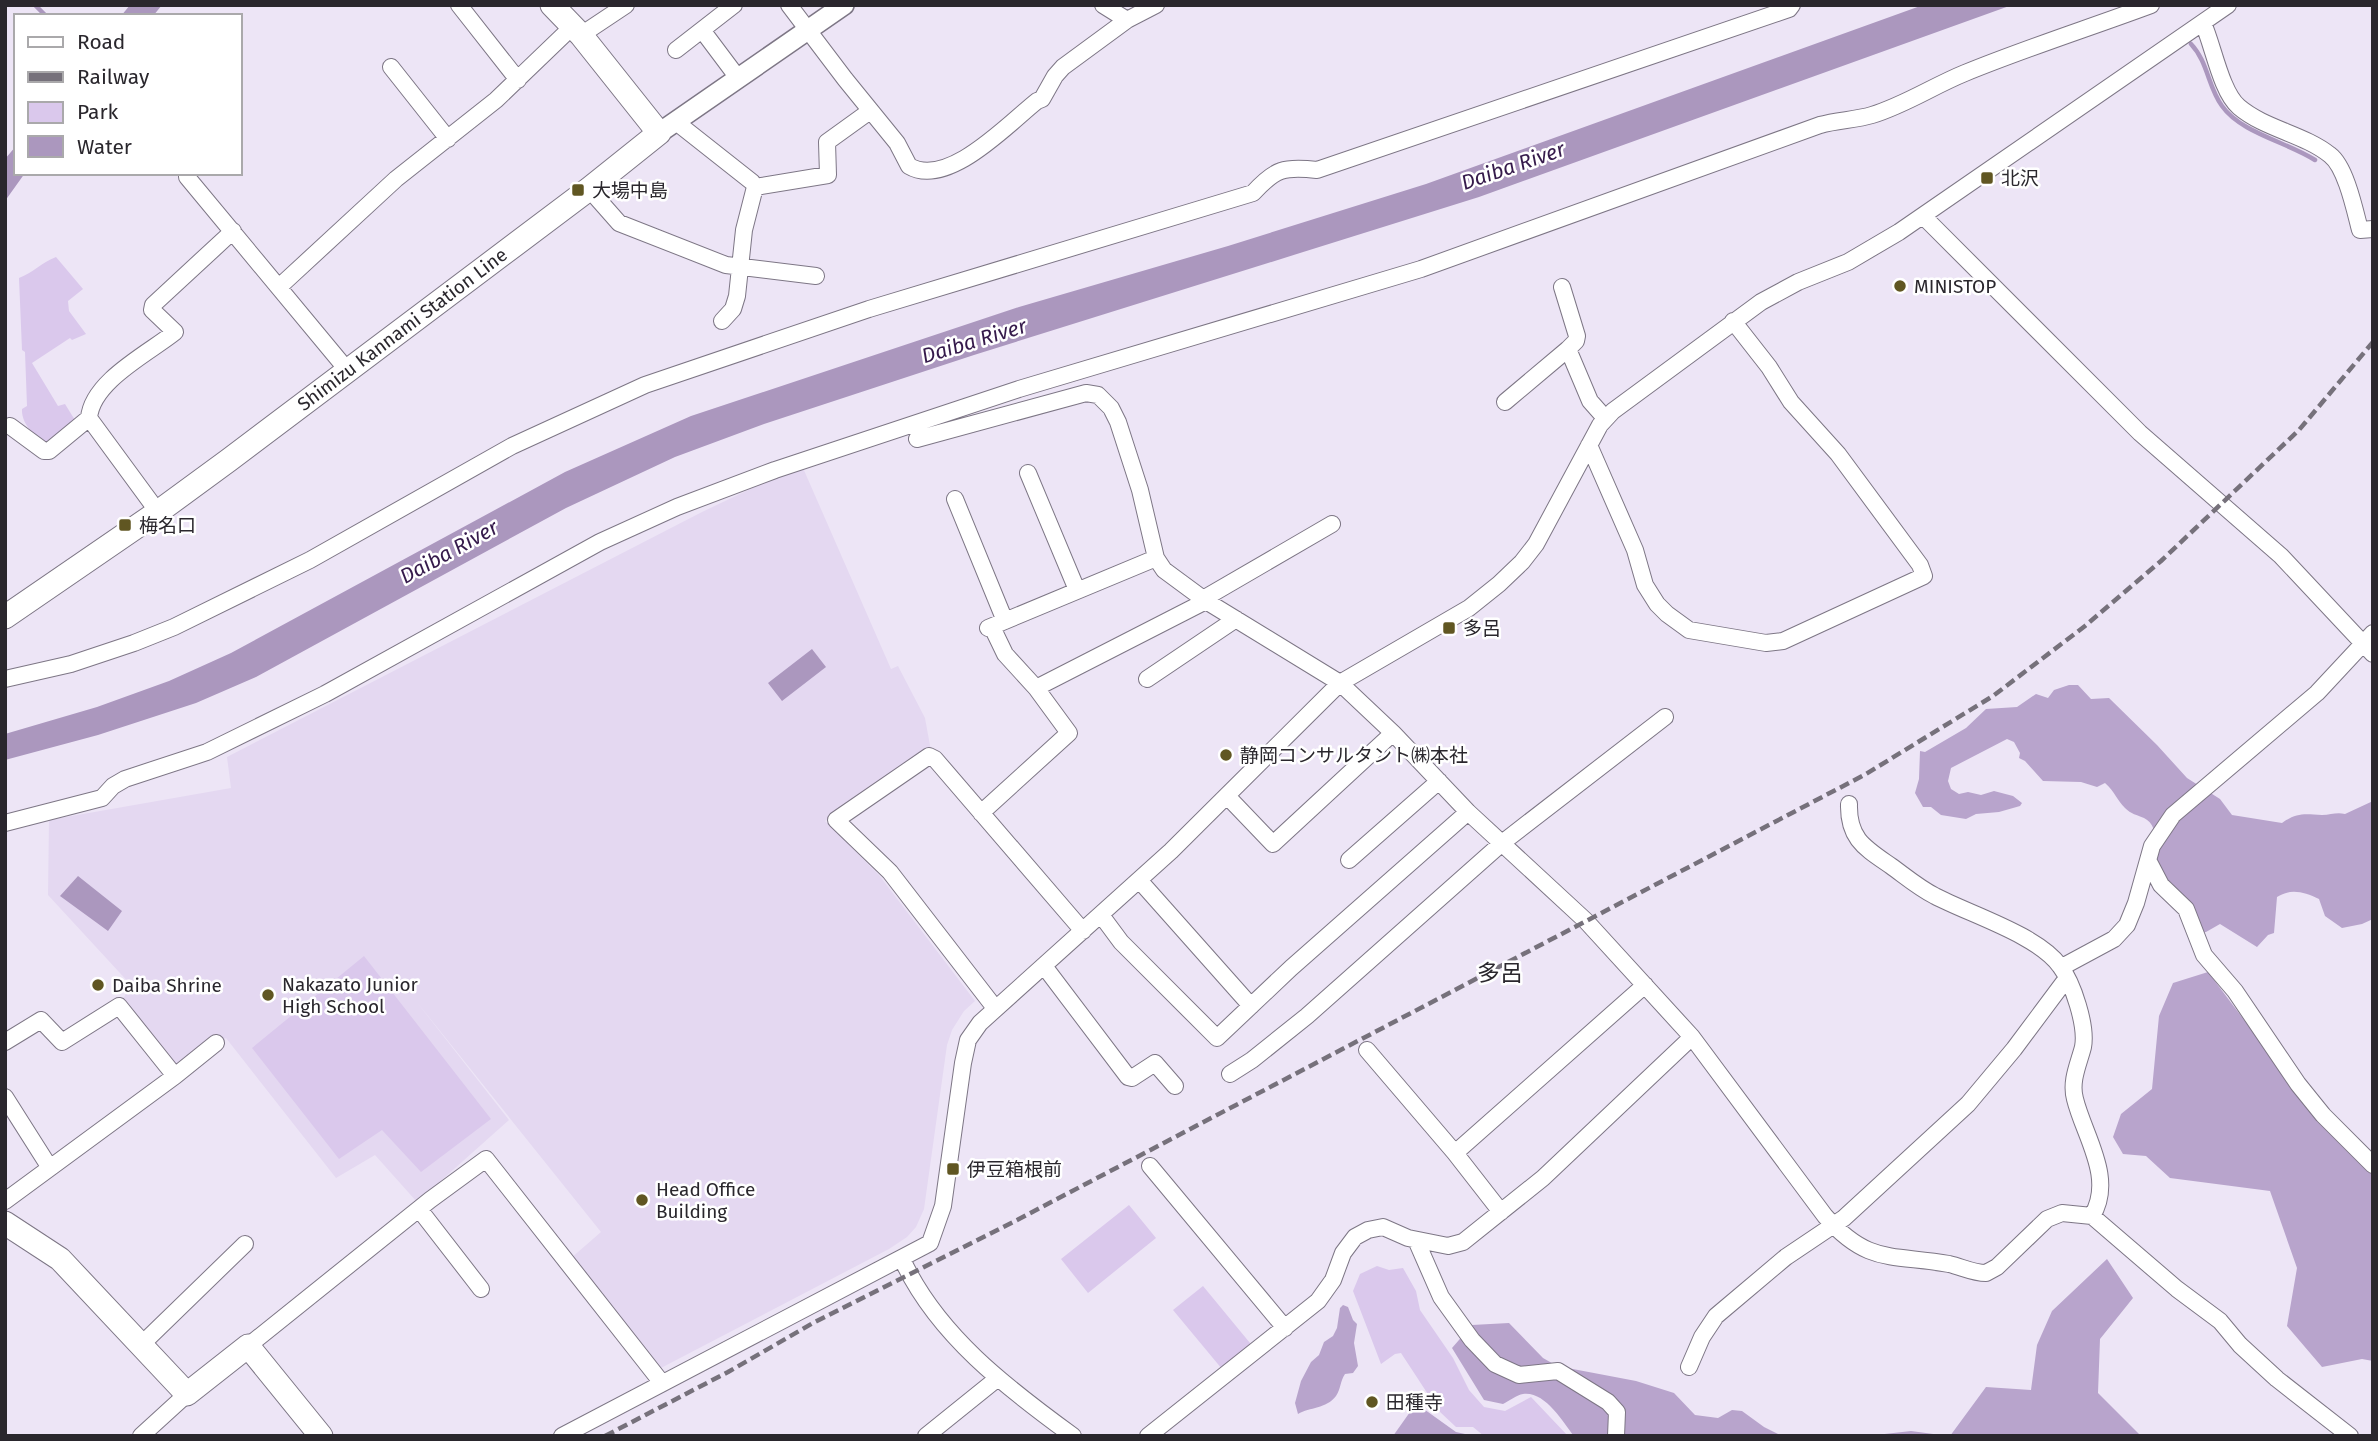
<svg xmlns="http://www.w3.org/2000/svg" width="2378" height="1441" font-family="'Fira Sans','Noto Sans JP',sans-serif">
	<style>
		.built { fill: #e4d8f1 }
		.green { fill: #dac8ec }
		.forest { fill: #b8a4cc }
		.water { fill: #ab97be }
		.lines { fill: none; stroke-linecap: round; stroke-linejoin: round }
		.stream { stroke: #ab97be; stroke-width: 4.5 }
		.minor-casing { stroke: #7d7685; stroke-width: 18 }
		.tertiary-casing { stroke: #7d7685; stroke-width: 22 }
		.secondary-casing { stroke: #7d7685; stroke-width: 25 }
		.minor { stroke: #fff; stroke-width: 16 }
		.tertiary { stroke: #fff; stroke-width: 19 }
		.secondary { stroke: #fff; stroke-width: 23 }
		.rail { stroke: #76717b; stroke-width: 4.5; stroke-dasharray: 10 5; stroke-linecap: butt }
		.poi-dot { fill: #605622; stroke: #fff; stroke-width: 2.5 }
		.labels { text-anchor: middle; stroke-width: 5; stroke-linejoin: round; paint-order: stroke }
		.poi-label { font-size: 19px; fill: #2a272d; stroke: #fff; text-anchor: start }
		.street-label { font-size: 19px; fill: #2a272d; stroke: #fff }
		.water-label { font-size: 21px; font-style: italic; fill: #351a4b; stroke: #fff }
		.quarter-label { font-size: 23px; fill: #2a272d; stroke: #fff }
	</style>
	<rect width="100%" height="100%" fill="#ede5f6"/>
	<path class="built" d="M 803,468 L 891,669 L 898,666 L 925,718 L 931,751 L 825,821 L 879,875 L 975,1001 L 964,1011 L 952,1030 L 947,1045 L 924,1209 L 916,1227 L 907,1237 L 889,1249 L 659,1369 L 570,1259 L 601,1232 L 416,1001 L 509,1120 L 417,1202 L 375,1155 L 336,1178 L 226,1038 L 177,1069 L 119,1006 L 131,985 L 48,895 L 49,820 L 231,788 L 227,757 L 702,512 L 769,480 Z"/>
	<path class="green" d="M 56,257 L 83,289 L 68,301 L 69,311 L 86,334 L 72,340 L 70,338 L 32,363 L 58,406 L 65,404 L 78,425 L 49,448 C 37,438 21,425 22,409 L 27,406 L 25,352 L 22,350 L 19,278 C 33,273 42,262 56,257 Z
		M 364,956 L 491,1119 L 421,1172 L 382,1130 L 339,1159 L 252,1048 Z
		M 1129,1205 L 1156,1238 L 1088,1293 L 1061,1259 Z
		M 1377,1266 L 1389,1270 L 1403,1268 L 1416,1291 L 1420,1310 L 1453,1358 L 1469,1390 L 1484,1407 L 1505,1411 L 1531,1397 L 1568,1436 L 1484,1436 L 1473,1427 L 1456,1427 L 1439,1411 L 1401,1353 L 1395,1354 L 1381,1364 L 1353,1291 L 1360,1274 Z
		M 1203,1286 L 1250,1343 L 1250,1347 L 1222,1369 L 1173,1310 Z"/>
	<path class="forest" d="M 2069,685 L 2078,685 L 2091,699 L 2109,698 L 2157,745 L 2187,778 L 2220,799 L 2232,815 L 2282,823 C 2297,812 2305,814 2322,815 C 2331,815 2336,812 2345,814 L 2373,801 L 2373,919 L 2362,924 L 2342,928 L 2325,916 L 2319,899 C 2304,892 2291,888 2277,897 L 2274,933 L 2268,935 L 2257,947 L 2220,924 L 2206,932 L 2199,933 L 2170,885 L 2153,864 C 2156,850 2160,826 2144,818 C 2137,815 2131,814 2125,808 C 2117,800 2115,792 2105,783 L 2097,787 L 2081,782 L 2043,781 L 2025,761 L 2019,758 L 2020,753 L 2014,742 L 2007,739 L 1951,768 L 1948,781 L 1951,789 L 1959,794 L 1968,792 L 1981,795 L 1994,791 L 2013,796 L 2022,803 L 2020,806 L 1999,812 L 1976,814 L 1966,819 L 1941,815 L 1931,807 L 1923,807 L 1915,793 L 1919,779 L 1920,751 L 1925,752 L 1966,728 L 1986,709 L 2017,707 L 2036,694 L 2048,698 L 2054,690 Z
		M 2208,972 L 2314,1113 L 2373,1174 L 2373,1361 L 2362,1359 L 2322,1367 L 2287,1326 L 2297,1268 L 2270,1191 L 2170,1178 L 2146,1156 L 2123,1154 L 2113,1137 L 2121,1114 L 2152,1089 L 2159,1016 L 2173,983 Z
		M 2107,1259 L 2133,1298 L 2100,1339 L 2098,1393 L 2141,1436 L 1950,1436 L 1986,1387 L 2031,1390 L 2037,1345 L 2052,1311 Z
		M 1343,1305 L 1348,1307 L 1353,1320 L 1357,1324 L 1354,1343 L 1358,1366 L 1353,1373 L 1345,1374 C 1340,1381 1341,1389 1336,1396 C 1326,1409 1310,1407 1298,1414 L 1295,1403 L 1301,1381 L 1311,1362 L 1319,1355 L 1324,1342 L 1333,1336 L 1337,1328 L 1340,1308 Z
		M 1509,1323 L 1543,1358 L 1557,1366 L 1636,1381 L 1674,1393 L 1695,1415 L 1718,1418 L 1732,1410 L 1742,1411 L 1764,1427 L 1780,1435 L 1867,1436 L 1911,1431 L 1948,1436 L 1574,1436 C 1562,1421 1545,1391 1523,1394 C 1517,1395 1509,1401 1503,1404 L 1484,1400 L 1452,1348 L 1472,1325 Z
		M 1421,1407 L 1456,1432 L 1474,1436 L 1393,1436 L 1410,1412 Z"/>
	<path class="water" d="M 130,5 L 162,5 L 153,16 L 121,16 Z
		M 1923,5 L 2012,5 L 1479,197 L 974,355 L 764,424 L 675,457 L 566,508 L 256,677 L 196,703 L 98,735 L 5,760 L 5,734 L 97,707 L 169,681 L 231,653 L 565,472 L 691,416 L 1019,307 L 1228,246 L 1426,184 Z
		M 16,146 L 16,173 L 25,173 L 5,201 L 5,159 Z
		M 812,649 L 826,667 L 782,701 L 768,683 Z
		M 78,876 L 122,911 L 108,931 L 60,896 Z"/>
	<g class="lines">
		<path class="stream" d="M 35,5 L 46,16
			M 2191,44 C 2208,62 2208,87 2222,106 C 2241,133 2287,142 2315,160"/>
		<defs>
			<path id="minor" d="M 459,5 L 518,80
				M 789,5 L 845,79 L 897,143 L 909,166 C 948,189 1009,123 1037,101 L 1042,99 L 1055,76 L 1063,67 L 1127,20
				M 1103,5 L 1127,20 L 1156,5
				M 2203,23 C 2213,45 2221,92 2239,107 C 2265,129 2304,134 2330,155 C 2346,167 2355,211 2360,230 L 2373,229
				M 702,30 L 738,78
				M 581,35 L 626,5
				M 676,50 L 734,5
				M 391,67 L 448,139
				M 676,122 L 752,182 L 755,187 L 828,175 L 827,142 L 870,111
				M 187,177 L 348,371
				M 589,189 L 619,223 L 726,265 L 816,276
				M 1923,216 L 2140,433 L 2281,556 L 2373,654
				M 279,287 L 396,179 L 496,100 L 573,26
				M 1562,287 L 1577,336 L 1576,341 L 1568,349 L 1590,401 L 1605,418
				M 722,321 L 733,309 L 737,296 L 744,230 L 755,187
				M 1505,402 L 1568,349
				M 89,418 L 158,512
				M 10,426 L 44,451 L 49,451 L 89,418 C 92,381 149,353 175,332 L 152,310 L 153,305 L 233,231
				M 917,439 L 1086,393 L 1098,395 L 1111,408 L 1118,422 L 1140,490 L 1156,558 L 1164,570 L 1206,601 L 1340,683 L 1393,733 L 1468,812 L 1586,921 L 1692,1037 L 1825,1216 C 1868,1265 1892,1254 1949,1264 C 1962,1267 1973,1273 1986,1273 L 1997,1267 L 2047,1219 L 2062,1213 L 2092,1216 L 2177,1289 L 2220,1321 L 2240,1345 L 2277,1379 L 2350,1436
				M 1589,445 L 1635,550 L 1645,585 L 1657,604 L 1667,614 L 1689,630 L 1766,643 L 1783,641 L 1924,576 L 1920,565 L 1838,454 L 1791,402 L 1769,367 L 1733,321
				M 1028,473 L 1077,590
				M 955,499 L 1005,621
				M 1203,599 L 1332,524
				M 988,628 L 1156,558
				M 5,679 L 71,664 L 134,643 L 174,627 L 310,560 L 512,446 L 645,385 L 869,309 L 1253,193 C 1275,169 1284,166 1317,170 L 1789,9 L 1792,5
				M 1147,679 L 1236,619
				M 1036,688 L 1206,601
				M 1227,796 L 1273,844 L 1393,733
				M 1849,804 C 1848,839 1865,848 1891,866 C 1905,876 1919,888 1935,896 C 1969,914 2038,935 2060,966 C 2073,983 2087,1026 2083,1047 C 2079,1063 2070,1081 2075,1099 C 2084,1136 2115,1178 2092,1216
				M 981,813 L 1069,733 L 1036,688 L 1005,654 L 992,627
				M 5,823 L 102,798 L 113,786 L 125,779 L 207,752 L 325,694 L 600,542 L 677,507 L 775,470 L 1019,389 L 1421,269 L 1820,125 C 1837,120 1856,120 1872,115 C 1905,105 1933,86 1965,73 C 2026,48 2089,28 2151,5
				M 1349,860 L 1439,781
				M 2149,862 L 2161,885 L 2186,909 L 2204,955 L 2235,991 L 2298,1084 L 2323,1115 L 2373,1165
				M 1139,880 L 1251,1006
				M 1101,915 L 1121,942 L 1217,1038 L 1291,968 L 1468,812
				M 1044,966 L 1128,1077 L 1132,1078 L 1155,1063 L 1175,1086
				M 2062,967 L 2114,939 L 2127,925 L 2136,903 L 2152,846 L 2173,815 L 2317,693 L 2373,633
				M 995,1008 L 890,872 L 836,820 L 929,756 L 935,759 L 1083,931
				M 5,1042 L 41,1020 L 62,1042 L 119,1006 L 175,1076
				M 1367,1050 L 1455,1153 L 1501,1212
				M 1230,1074 L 1252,1060 L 1307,1016 L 1502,843 L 1665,717
				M 5,1097 L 50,1168
				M 1455,1153 L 1645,985
				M 1150,1166 L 1285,1328
				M 5,1201 L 175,1076 L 216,1043
				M 419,1209 L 481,1289
				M 1416,1240 L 1441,1297 L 1472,1340 L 1495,1364 L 1519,1375 L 1558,1371 L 1608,1402 L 1617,1412 L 1616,1436
				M 902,1259 C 937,1335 1007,1388 1073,1436
				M 141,1345 L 245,1244
				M 248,1346 L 430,1200 L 486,1159 L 662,1383
				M 1689,1367 L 1702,1337 L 1716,1316 L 1786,1257 L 1844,1218 L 1968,1104 L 2014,1049 L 2067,978
				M 141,1436 L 187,1394
				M 562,1436 L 930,1243 L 943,1206 L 963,1063 L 968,1040 L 980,1023 L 1171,851 L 1340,683 L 1469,608 L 1499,584 L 1522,562 L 1536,544 L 1600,425 L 1613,411 L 1761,302 L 1798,282 L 1848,262 L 1899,232 L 2228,5
				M 926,1436 L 998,1378
				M 1148,1436 L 1318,1301 L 1333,1280 L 1343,1253 L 1355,1237 L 1368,1230 L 1383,1227 L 1408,1238 L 1448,1246 L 1463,1242 L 1543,1178 L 1692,1037"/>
			<path id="tertiary" d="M 659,133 L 844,5"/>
			<path id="secondary" d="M 5,617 L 158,512 L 229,460 L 589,189 L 659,133 L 581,35 L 552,5
				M 5,1223 L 60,1259 L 187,1394 L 248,1346 L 321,1436"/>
		</defs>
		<use href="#minor" class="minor-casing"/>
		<use href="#tertiary" class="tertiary-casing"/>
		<use href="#secondary" class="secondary-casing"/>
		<use href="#minor" class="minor"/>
		<use href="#tertiary" class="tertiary"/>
		<use href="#secondary" class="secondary"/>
		<path class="rail" d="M 605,1436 L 728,1372 L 813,1323 L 1019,1219 L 1866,774 L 1993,696 L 2085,626 L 2161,561 L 2299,430 L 2373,342"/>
	</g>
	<g class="poi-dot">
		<rect x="1980" y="171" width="14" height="14" rx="3.5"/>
		<rect x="571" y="183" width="14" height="14" rx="3.5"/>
		<circle cx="1900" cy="286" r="7"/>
		<rect x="118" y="518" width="14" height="14" rx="3.5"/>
		<rect x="1442" y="621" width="14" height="14" rx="3.5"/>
		<circle cx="1226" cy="755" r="7"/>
		<circle cx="98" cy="985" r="7"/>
		<circle cx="268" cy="995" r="7"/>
		<rect x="946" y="1162" width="14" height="14" rx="3.5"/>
		<circle cx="642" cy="1200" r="7"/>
		<circle cx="1372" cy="1402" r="7"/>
	</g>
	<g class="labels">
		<g class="poi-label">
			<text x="2001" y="185">北沢</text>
			<text x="592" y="197">大場中島</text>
			<text x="1914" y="293">MINISTOP</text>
			<text x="139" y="532">梅名口</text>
			<text x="1463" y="635">多呂</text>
			<text x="1240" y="762">静岡コンサルタント㈱本社</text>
			<text x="282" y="991">Nakazato Junior<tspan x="282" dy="22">High School</tspan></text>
			<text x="112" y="992">Daiba Shrine</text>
			<text x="967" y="1176">伊豆箱根前</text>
			<text x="656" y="1196">Head Office<tspan x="656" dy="22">Building</tspan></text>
			<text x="1386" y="1409">田種寺</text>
		</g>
		<g class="street-label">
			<text transform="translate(402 329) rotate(-37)" y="7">Shimizu Kannami Station Line</text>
		</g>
		<g class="water-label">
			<text transform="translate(1513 166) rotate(-19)" y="7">Daiba River</text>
			<text transform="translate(974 341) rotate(-17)" y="7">Daiba River</text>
			<text transform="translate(449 552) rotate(-29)" y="7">Daiba River</text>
		</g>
		<g class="quarter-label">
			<text x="1500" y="981">多呂</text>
		</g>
	</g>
	<rect width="2378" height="1441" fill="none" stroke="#2a272d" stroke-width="14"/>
	<rect x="14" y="14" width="228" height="161" fill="#ffffff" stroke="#aaa9ab" stroke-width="2"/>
	<rect x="28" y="37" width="35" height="10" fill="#ffffff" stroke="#aaa9ab" stroke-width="2"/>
	<text x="77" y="49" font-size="21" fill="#2a272d">Road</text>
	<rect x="28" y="72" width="35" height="10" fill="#76717b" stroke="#aaa9ab" stroke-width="2"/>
	<text x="77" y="84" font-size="21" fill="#2a272d">Railway</text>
	<rect x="28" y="102" width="35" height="21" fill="#dac8ec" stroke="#aaa9ab" stroke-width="2"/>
	<text x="77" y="119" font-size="21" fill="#2a272d">Park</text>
	<rect x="28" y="136" width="35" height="21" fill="#ab97be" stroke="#aaa9ab" stroke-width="2"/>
	<text x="77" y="154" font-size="21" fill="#2a272d">Water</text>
</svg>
